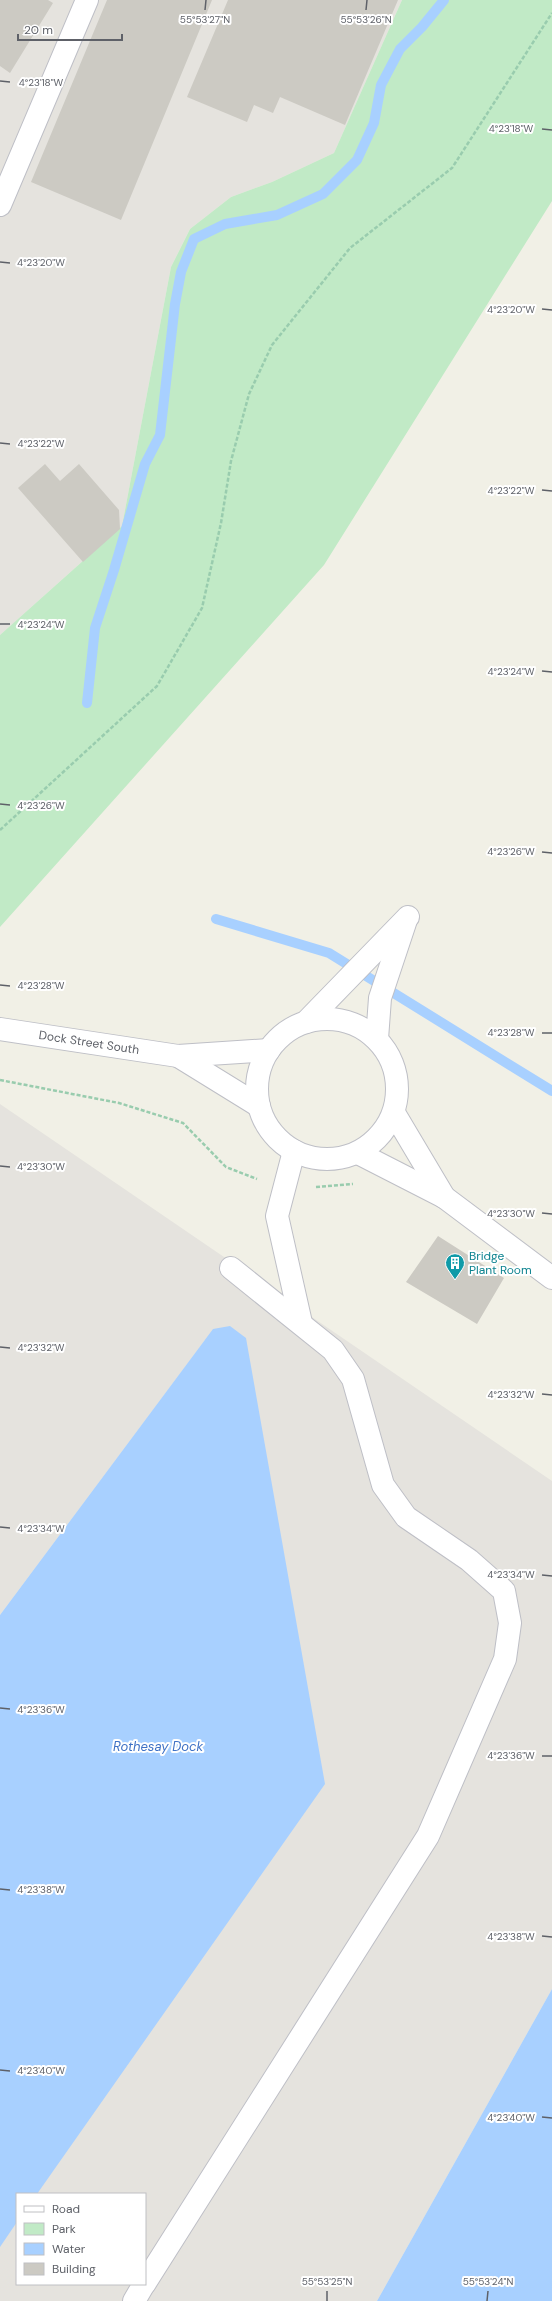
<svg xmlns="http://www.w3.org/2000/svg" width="552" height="2301" font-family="'DM Sans',sans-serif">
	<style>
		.industrial { fill: #e5e3de }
		.green { fill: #c1eac6 }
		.water { fill: #a8d0ff }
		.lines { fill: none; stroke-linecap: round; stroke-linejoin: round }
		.stream { stroke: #a8d0ff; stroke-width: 10 }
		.building { fill: #cccac3 }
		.minor-casing { stroke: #bebfc6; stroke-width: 24 }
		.path { stroke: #99ccae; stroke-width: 2.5; stroke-dasharray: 4 2; stroke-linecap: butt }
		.minor { stroke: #fff; stroke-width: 22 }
		.ticks { fill: none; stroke: #5e6168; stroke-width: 1.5 }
		.labels { text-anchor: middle; stroke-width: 4; stroke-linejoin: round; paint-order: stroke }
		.street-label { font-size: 12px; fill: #5e6168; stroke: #fff }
		.culture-label { font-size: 12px; fill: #0d838f; stroke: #fff; text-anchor: start }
		.water-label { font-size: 13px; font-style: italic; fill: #3e71c5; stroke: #fff }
		.ticks-label { font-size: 10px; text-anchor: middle; fill: #5e6168; stroke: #fff; stroke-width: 4; stroke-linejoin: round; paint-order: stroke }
	</style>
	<rect width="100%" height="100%" fill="#f1f0e6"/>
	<path class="industrial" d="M 0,0 L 402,0 L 334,153 L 272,182 L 231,197 L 190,229 L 171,267 L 122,526 L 0,635 Z
		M 0,1104 L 552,1481 L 552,1989 L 377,2301 L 0,2301 L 0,2239 L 17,2215 L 17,2284 L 145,2284 L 145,2194 L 32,2194 L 205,1340 L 0,1615 Z"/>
	<path class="green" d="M 402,0 L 552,0 L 552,201 L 324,565 L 0,927 L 0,635 L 122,526 L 171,267 L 190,229 L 231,197 L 272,182 L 334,153 Z"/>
	<path class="water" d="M 230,1326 L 246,1338 L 325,1784 L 37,2194 L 17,2194 L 17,2222 L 0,2247 L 0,1615 L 213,1329 Z
		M 552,1989 L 552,2301 L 377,2301 Z"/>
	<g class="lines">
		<path class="stream" d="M 87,703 L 95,628 L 114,570 L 145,464 L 160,435 L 175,304 L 181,272 L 194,239 L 225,224 L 277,215 L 323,194 L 357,160 L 374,123 L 381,85 L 400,49 L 422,27 L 444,0
			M 216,919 L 329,953 L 552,1091"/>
	</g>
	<path class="building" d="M 0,0 L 48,0 L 53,3 L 10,73 L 0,66 Z
		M 107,0 L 212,0 L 121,220 L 31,182 Z
		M 228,0 L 398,0 L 345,125 L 280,97 L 273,113 L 254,105 L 247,122 L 187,97 Z
		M 45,464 L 60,481 L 79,464 L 119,510 L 120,529 L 83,562 L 18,488 Z
		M 438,1236 L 504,1278 L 477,1324 L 406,1282 Z"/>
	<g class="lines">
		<defs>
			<g id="minor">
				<path d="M 0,205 L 87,0"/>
				<circle cx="327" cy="1089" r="70"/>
				<path d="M 306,1022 L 408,917"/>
				<path id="s1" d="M 0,1029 L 178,1056 L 269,1050"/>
				<path d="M 377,1039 L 380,998 L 405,923"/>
				<path d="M 178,1056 L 259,1106"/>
				<path d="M 394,1113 L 444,1197"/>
				<path d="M 294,1151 L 277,1216 L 301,1323"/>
				<path d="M 358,1153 L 444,1197 L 552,1278"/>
				<path d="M 145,2283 L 428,1836 L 505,1659 L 510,1623 L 504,1591 L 469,1560 L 406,1517 L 383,1485 L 353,1379 L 333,1350 L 231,1268"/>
				<path d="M 134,2301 L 144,2284"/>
			</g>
		</defs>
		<use href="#minor" class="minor-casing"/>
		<path class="path" d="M 0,830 L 157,686 L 202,608 L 221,523 L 231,461 L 249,394 L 272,345 L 350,248 L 452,168 L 552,13
			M 0,1080 L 119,1103 L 183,1123 L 226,1167 L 257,1179
			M 316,1187 L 353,1184"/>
		<use href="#minor" class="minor"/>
	</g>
	<path class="ticks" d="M 205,10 L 206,0M 366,10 L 367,0M 0,81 L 10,82M 542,129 L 552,130M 0,262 L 10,263M 542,309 L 552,310M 0,443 L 10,444M 542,490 L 552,491M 0,624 L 10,624M 542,671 L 552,672M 0,804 L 10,805M 542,852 L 552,853M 0,985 L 10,986M 542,1033 L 552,1033M 0,1166 L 10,1167M 542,1213 L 552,1214M 0,1347 L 10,1348M 542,1394 L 552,1395M 0,1527 L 10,1528M 542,1575 L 552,1576M 0,1708 L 10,1709M 542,1756 L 552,1756M 0,1889 L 10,1890M 542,1936 L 552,1937M 0,2070 L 10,2071M 542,2117 L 552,2118M 327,2301 L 327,2291M 487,2301 L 488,2291"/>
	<defs>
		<symbol id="building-pin" viewBox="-11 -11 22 30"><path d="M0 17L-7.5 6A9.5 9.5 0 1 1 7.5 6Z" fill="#0f9aa8" stroke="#fff"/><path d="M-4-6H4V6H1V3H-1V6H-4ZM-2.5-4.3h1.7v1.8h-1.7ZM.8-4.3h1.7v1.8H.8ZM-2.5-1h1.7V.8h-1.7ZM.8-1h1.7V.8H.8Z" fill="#fff"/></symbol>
	</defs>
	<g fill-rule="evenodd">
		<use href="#building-pin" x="444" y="1252" width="22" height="30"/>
	</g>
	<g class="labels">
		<g class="street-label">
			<text dy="4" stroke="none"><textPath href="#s1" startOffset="90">Dock Street South</textPath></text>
		</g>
		<g class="culture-label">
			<text x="469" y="1260">Bridge<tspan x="469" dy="14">Plant Room</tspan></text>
		</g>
		<g class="water-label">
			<text x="158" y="1751">Rothesay Dock</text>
		</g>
	</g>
	<g class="ticks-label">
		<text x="205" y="23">55°53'27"N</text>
		<text x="366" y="23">55°53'26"N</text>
		<text x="41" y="86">4°23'18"W</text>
		<text x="511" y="132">4°23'18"W</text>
		<text x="41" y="266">4°23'20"W</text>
		<text x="511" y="313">4°23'20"W</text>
		<text x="41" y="447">4°23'22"W</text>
		<text x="511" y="494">4°23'22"W</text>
		<text x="41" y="628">4°23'24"W</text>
		<text x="511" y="675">4°23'24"W</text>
		<text x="41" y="809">4°23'26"W</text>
		<text x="511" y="855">4°23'26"W</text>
		<text x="41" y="989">4°23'28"W</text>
		<text x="511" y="1036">4°23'28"W</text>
		<text x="41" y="1170">4°23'30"W</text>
		<text x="511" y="1217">4°23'30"W</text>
		<text x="41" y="1351">4°23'32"W</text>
		<text x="511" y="1398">4°23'32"W</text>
		<text x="41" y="1532">4°23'34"W</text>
		<text x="511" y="1578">4°23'34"W</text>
		<text x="41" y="1713">4°23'36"W</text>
		<text x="511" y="1759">4°23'36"W</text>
		<text x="41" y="1893">4°23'38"W</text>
		<text x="511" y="1940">4°23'38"W</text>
		<text x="41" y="2074">4°23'40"W</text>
		<text x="511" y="2121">4°23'40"W</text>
		<text x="327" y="2285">55°53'25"N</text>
		<text x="488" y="2285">55°53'24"N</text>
	</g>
	<rect x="16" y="2193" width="130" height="92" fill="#ffffff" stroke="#bfc0c3"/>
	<rect x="24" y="2206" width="20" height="6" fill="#ffffff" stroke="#bfc0c3"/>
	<text x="52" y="2213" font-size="12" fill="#5e6168">Road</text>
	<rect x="24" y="2223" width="20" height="12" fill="#c1eac6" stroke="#bfc0c3"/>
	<text x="52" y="2233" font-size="12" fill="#5e6168">Park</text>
	<rect x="24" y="2243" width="20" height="12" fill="#a8d0ff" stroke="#bfc0c3"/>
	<text x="52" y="2253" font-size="12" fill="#5e6168">Water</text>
	<rect x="24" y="2263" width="20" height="12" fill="#cccac3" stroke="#bfc0c3"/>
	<text x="52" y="2273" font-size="12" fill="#5e6168">Building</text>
	<path d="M18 34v6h104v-6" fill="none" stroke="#5e6168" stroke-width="2"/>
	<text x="24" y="34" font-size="12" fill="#5e6168" stroke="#ffffff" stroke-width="3" paint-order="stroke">20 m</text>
</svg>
